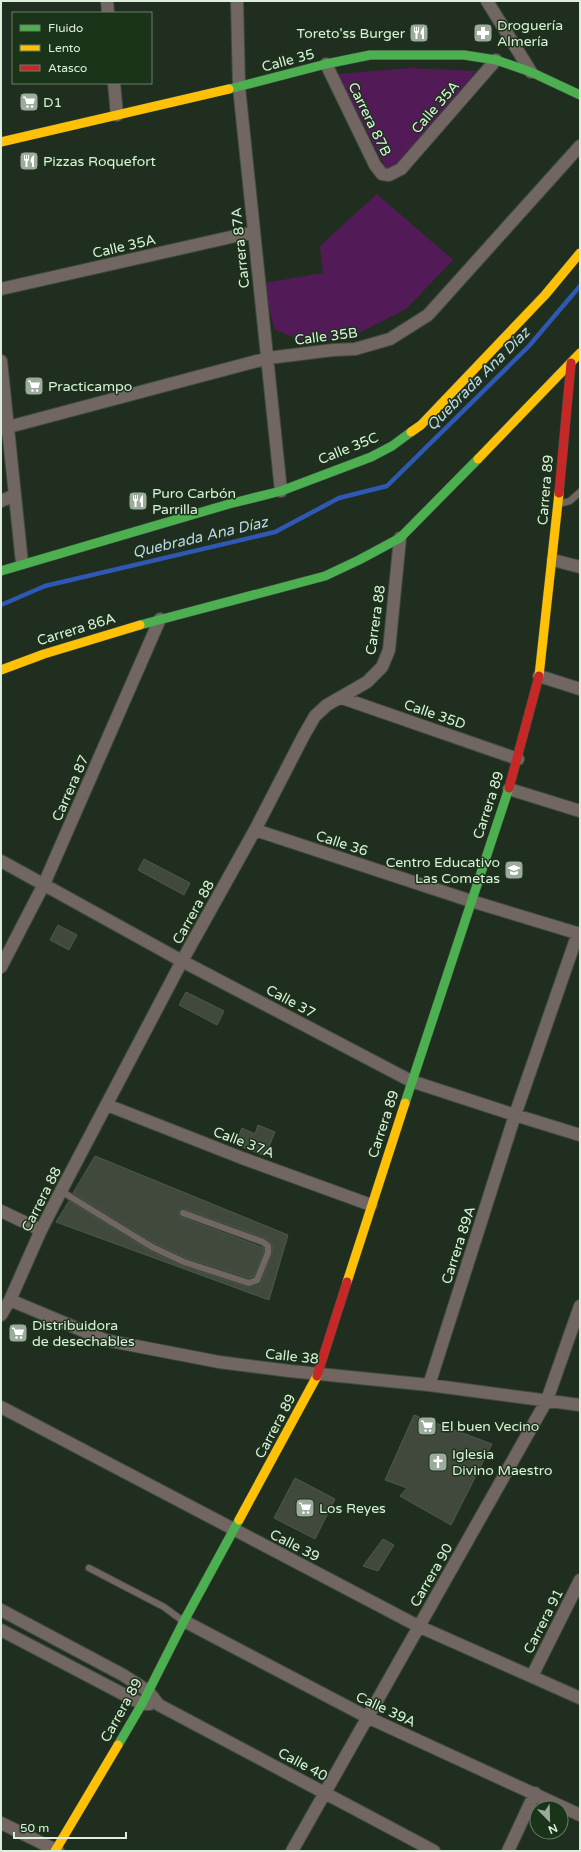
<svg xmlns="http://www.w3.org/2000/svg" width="581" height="1852" font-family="'Varela Round',sans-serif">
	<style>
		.green { fill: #521b58 }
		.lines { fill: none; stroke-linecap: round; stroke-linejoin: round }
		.stream { stroke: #2e58b3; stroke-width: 4.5 }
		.building { fill: #40493c; stroke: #4f584a }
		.lane-casing { stroke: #3f4c3f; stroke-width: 8 }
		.street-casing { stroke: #3f4c3f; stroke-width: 14 }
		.fast-casing { stroke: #3f4c3f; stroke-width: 10 }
		.slow-casing { stroke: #3f4c3f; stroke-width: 10 }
		.jam-casing { stroke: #3f4c3f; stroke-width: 10 }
		.lane { stroke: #716661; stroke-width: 6 }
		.street { stroke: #716661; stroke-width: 12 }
		.fast { stroke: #4caf50; stroke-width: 9 }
		.slow { stroke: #ffc107; stroke-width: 9 }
		.jam { stroke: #c62828; stroke-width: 9 }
		.labels { text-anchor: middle; stroke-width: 3; stroke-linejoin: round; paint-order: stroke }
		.poi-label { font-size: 14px; fill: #deeedd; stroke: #1a341a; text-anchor: start }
		.street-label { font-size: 14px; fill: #deeedd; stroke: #1a341a }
		.water-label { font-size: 15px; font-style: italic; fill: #c3d1eb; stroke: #1a341a }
	</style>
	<rect width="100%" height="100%" fill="#202e20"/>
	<path class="green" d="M 409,68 L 477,71 L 393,170 L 385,167 L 338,74 Z
		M 377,194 L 453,260 L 406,309 L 359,333 L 309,344 L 274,329 L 264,283 L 323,273 L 320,246 Z"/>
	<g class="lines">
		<path class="stream" d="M 1,605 L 45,586 L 275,532 L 339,498 L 387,486 L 529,346 L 580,286"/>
	</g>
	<path class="building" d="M 144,859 L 190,883 L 184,895 L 138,870 Z
		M 58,925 L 77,935 L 69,950 L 50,940 Z
		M 186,992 L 224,1011 L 217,1025 L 179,1005 Z
		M 258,1125 L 275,1132 L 265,1156 L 235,1144 L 242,1128 L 255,1134 Z
		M 95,1156 L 288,1235 L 269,1300 L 56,1222 L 69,1201 L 150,1251 L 182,1266 L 248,1287 L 261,1282 L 272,1253 L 272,1244 L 265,1238 L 185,1209 L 179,1211 L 179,1214 L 181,1217 L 264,1248 L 264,1252 L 254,1276 L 249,1278 L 186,1258 L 154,1243 L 73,1193 Z
		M 414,1415 L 492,1444 L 451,1525 L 400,1496 L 407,1488 L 385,1480 Z
		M 295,1478 L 335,1499 L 315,1539 L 274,1518 Z
		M 383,1539 L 394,1545 L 378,1571 L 363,1566 Z"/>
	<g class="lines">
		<defs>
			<path id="lane" d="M 559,504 L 570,501 L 580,492
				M 61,1191 L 152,1247 L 184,1262 L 249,1283 L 257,1280 L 268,1253 L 268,1246 L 263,1242 L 183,1213
				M 89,1568 L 164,1607 L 183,1621"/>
			<path id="street" d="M 107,1 L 108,13
				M 237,1 L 239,87 L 281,491
				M 487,1 L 531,72
				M 326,64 L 375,165 L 382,174 L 389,175 L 401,169 L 496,60
				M 114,83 L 117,115
				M 1,289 L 253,232
				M 1,361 L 22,563
				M 1,429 L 268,358 L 333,350 L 355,349 L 390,339 L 428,315 L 580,146
				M 1,501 L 15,495
				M 553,560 L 580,567
				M 539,676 L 580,689
				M 342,698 L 518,759
				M 509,789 L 580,811
				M 255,830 L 471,901 L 580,934
				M 1,861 L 182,961 L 411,1081 L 515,1115 L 580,1135
				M 1,967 L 44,884 L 160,619
				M 107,1105 L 242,1158 L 371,1205
				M 1,1211 L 41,1230
				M 10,1300 L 105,1340 L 219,1362 L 290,1371 L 429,1385 L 580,1405
				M 1,1315 L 10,1300 L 41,1230 L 61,1191 L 182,961 L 255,830 L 304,735 L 315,716 L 327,705 L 367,682 L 382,667 L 389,650 L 400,538
				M 429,1385 L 515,1115 L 578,933
				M 1,1407 L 418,1626 L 580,1698
				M 1,1610 L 123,1675 L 148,1691 L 159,1705 L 434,1851
				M 184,1621 L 367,1717 L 580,1815
				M 1,1630 L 142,1704 L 150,1704
				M 532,1676 L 580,1580
				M 1,1823 L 58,1851
				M 292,1851 L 547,1400 L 580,1306
				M 508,1851 L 535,1793"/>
			<path id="fast" d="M 229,89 L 326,64 L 370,55 L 464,55 L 496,60 L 531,72 L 580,95
				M 1,571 L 229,504 L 281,491 L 371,457 L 392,446 L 411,432
				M 140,625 L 325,576 L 359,560 L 400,538 L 478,459
				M 405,1103 L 509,788
				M 118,1745 L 142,1704 L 184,1621 L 239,1520"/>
			<path id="slow" d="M 1,142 L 229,89
				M 411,432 L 421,425 L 545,295 L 580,253
				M 478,459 L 580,353
				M 1,670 L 44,654 L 140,625
				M 539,676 L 559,493
				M 347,1282 L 405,1103
				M 239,1520 L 317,1376
				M 55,1851 L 118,1745"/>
			<path id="jam" d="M 559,493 L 571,363
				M 509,788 L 539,676
				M 317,1376 L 347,1282"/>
		</defs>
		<use href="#lane" class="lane-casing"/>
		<use href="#street" class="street-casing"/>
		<use href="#fast" class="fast-casing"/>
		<use href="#slow" class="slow-casing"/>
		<use href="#jam" class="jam-casing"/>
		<use href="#lane" class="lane"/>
		<use href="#street" class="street"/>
		<use href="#fast" class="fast"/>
		<use href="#slow" class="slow"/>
		<use href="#jam" class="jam"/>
	</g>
	<defs>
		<symbol id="restaurant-square" viewBox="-11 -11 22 22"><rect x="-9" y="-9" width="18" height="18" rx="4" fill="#9cab9b" stroke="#1a341a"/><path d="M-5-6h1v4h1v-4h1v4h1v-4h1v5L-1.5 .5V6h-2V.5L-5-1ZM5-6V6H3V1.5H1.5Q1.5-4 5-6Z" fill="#fff"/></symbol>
		<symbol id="pharmacy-square" viewBox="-11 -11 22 22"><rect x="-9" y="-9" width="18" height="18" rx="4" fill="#9cab9b" stroke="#1a341a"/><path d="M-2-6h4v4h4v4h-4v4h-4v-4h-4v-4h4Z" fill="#fff"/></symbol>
		<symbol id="supermarket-square" viewBox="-11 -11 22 22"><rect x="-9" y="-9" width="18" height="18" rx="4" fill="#9cab9b" stroke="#1a341a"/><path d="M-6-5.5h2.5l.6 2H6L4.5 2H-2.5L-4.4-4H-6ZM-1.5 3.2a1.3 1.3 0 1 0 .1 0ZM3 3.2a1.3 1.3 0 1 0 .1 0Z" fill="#fff"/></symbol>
		<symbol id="school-square" viewBox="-11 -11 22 22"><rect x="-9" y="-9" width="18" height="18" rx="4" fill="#9cab9b" stroke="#1a341a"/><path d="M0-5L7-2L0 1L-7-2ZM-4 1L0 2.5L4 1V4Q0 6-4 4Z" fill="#fff"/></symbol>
		<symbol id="church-square" viewBox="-11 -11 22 22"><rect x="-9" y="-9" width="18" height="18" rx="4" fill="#9cab9b" stroke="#1a341a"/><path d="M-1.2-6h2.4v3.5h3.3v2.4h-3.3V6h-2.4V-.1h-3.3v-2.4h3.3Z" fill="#fff"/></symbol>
	</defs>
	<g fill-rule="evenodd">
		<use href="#restaurant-square" x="408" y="22" width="22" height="22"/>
		<use href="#pharmacy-square" x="472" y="22" width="22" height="22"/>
		<use href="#supermarket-square" x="18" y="91" width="22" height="22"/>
		<use href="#restaurant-square" x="18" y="150" width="22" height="22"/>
		<use href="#supermarket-square" x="23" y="375" width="22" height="22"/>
		<use href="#restaurant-square" x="127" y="490" width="22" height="22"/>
		<use href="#school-square" x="503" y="859" width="22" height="22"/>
		<use href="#supermarket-square" x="7" y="1322" width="22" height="22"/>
		<use href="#supermarket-square" x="416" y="1415" width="22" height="22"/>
		<use href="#church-square" x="427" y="1451" width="22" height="22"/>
		<use href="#supermarket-square" x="294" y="1497" width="22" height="22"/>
	</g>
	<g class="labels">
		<g class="poi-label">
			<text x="497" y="30">Droguería<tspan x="497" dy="16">Almería</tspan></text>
			<text x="405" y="38" text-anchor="end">Toreto'ss Burger</text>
			<text x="43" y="107">D1</text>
			<text x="43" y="166">Pizzas Roquefort</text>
			<text x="48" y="391">Practicampo</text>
			<text x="152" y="498">Puro Carbón<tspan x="152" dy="16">Parrilla</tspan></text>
			<text x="500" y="867" text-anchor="end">Centro Educativo<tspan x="500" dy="16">Las Cometas</tspan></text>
			<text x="32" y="1330">Distribuidora<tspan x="32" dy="16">de desechables</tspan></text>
			<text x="441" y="1431">El buen Vecino</text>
			<text x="452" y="1459">Iglesia<tspan x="452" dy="16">Divino Maestro</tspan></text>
			<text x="319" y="1513">Los Reyes</text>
		</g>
		<g class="street-label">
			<text transform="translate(288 60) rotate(-15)" y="5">Calle 35</text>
			<text transform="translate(435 107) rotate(-49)" y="5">Calle 35A</text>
			<text transform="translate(370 119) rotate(64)" y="5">Carrera 87B</text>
			<text transform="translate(124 246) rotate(-13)" y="5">Calle 35A</text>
			<text transform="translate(240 248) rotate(-96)" y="5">Carrera 87A</text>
			<text transform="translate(326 336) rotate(-7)" y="5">Calle 35B</text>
			<text transform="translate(348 448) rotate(-22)" y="5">Calle 35C</text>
			<text transform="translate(545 490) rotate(-85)" y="5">Carrera 89</text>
			<text transform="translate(375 620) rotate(-82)" y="5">Carrera 88</text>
			<text transform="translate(76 629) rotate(-17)" y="5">Carrera 86A</text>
			<text transform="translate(435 714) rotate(19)" y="5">Calle 35D</text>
			<text transform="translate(70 788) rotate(-66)" y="5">Carrera 87</text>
			<text transform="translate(488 805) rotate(-72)" y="5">Carrera 89</text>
			<text transform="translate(342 843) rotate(18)" y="5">Calle 36</text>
			<text transform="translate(193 912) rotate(-61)" y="5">Carrera 88</text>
			<text transform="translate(291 1001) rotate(28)" y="5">Calle 37</text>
			<text transform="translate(383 1124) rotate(-72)" y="5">Carrera 89</text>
			<text transform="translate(244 1142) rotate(21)" y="5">Calle 37A</text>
			<text transform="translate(41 1199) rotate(-63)" y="5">Carrera 88</text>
			<text transform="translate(458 1245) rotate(-72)" y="5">Carrera 89A</text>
			<text transform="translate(292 1356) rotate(6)" y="5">Calle 38</text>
			<text transform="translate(275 1426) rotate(-62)" y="5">Carrera 89</text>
			<text transform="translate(295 1545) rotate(27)" y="5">Calle 39</text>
			<text transform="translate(431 1575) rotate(-60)" y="5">Carrera 90</text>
			<text transform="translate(543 1621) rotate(-63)" y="5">Carrera 91</text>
			<text transform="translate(386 1709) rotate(25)" y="5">Calle 39A</text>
			<text transform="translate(121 1710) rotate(-61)" y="5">Carrera 89</text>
			<text transform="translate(303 1764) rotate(28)" y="5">Calle 40</text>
		</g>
		<g class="water-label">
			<text transform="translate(478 379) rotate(-45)" y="5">Quebrada Ana Díaz</text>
			<text transform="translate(200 537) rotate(-13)" y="5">Quebrada Ana Díaz</text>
		</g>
	</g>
	<rect width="581" height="1852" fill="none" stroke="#deeedd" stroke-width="4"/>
	<rect x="12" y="12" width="140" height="72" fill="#1a341a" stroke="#687e68"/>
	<rect x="20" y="25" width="20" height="6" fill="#4caf50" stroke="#687e68"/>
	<text x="48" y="32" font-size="12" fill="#deeedd">Fluido</text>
	<rect x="20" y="45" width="20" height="6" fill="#ffc107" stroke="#687e68"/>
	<text x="48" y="52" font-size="12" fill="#deeedd">Lento</text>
	<rect x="20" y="65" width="20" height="6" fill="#c62828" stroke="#687e68"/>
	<text x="48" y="72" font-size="12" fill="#deeedd">Atasco</text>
	<g transform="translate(549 1820) rotate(157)"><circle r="19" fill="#1a341a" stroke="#687e68"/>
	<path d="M0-3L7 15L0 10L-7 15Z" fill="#9cab9b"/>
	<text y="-6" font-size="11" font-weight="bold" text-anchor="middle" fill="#deeedd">N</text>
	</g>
	<path d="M14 1832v6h112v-6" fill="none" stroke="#deeedd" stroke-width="2"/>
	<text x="20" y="1832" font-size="12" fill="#deeedd" stroke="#1a341a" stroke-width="3" paint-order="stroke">50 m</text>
</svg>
